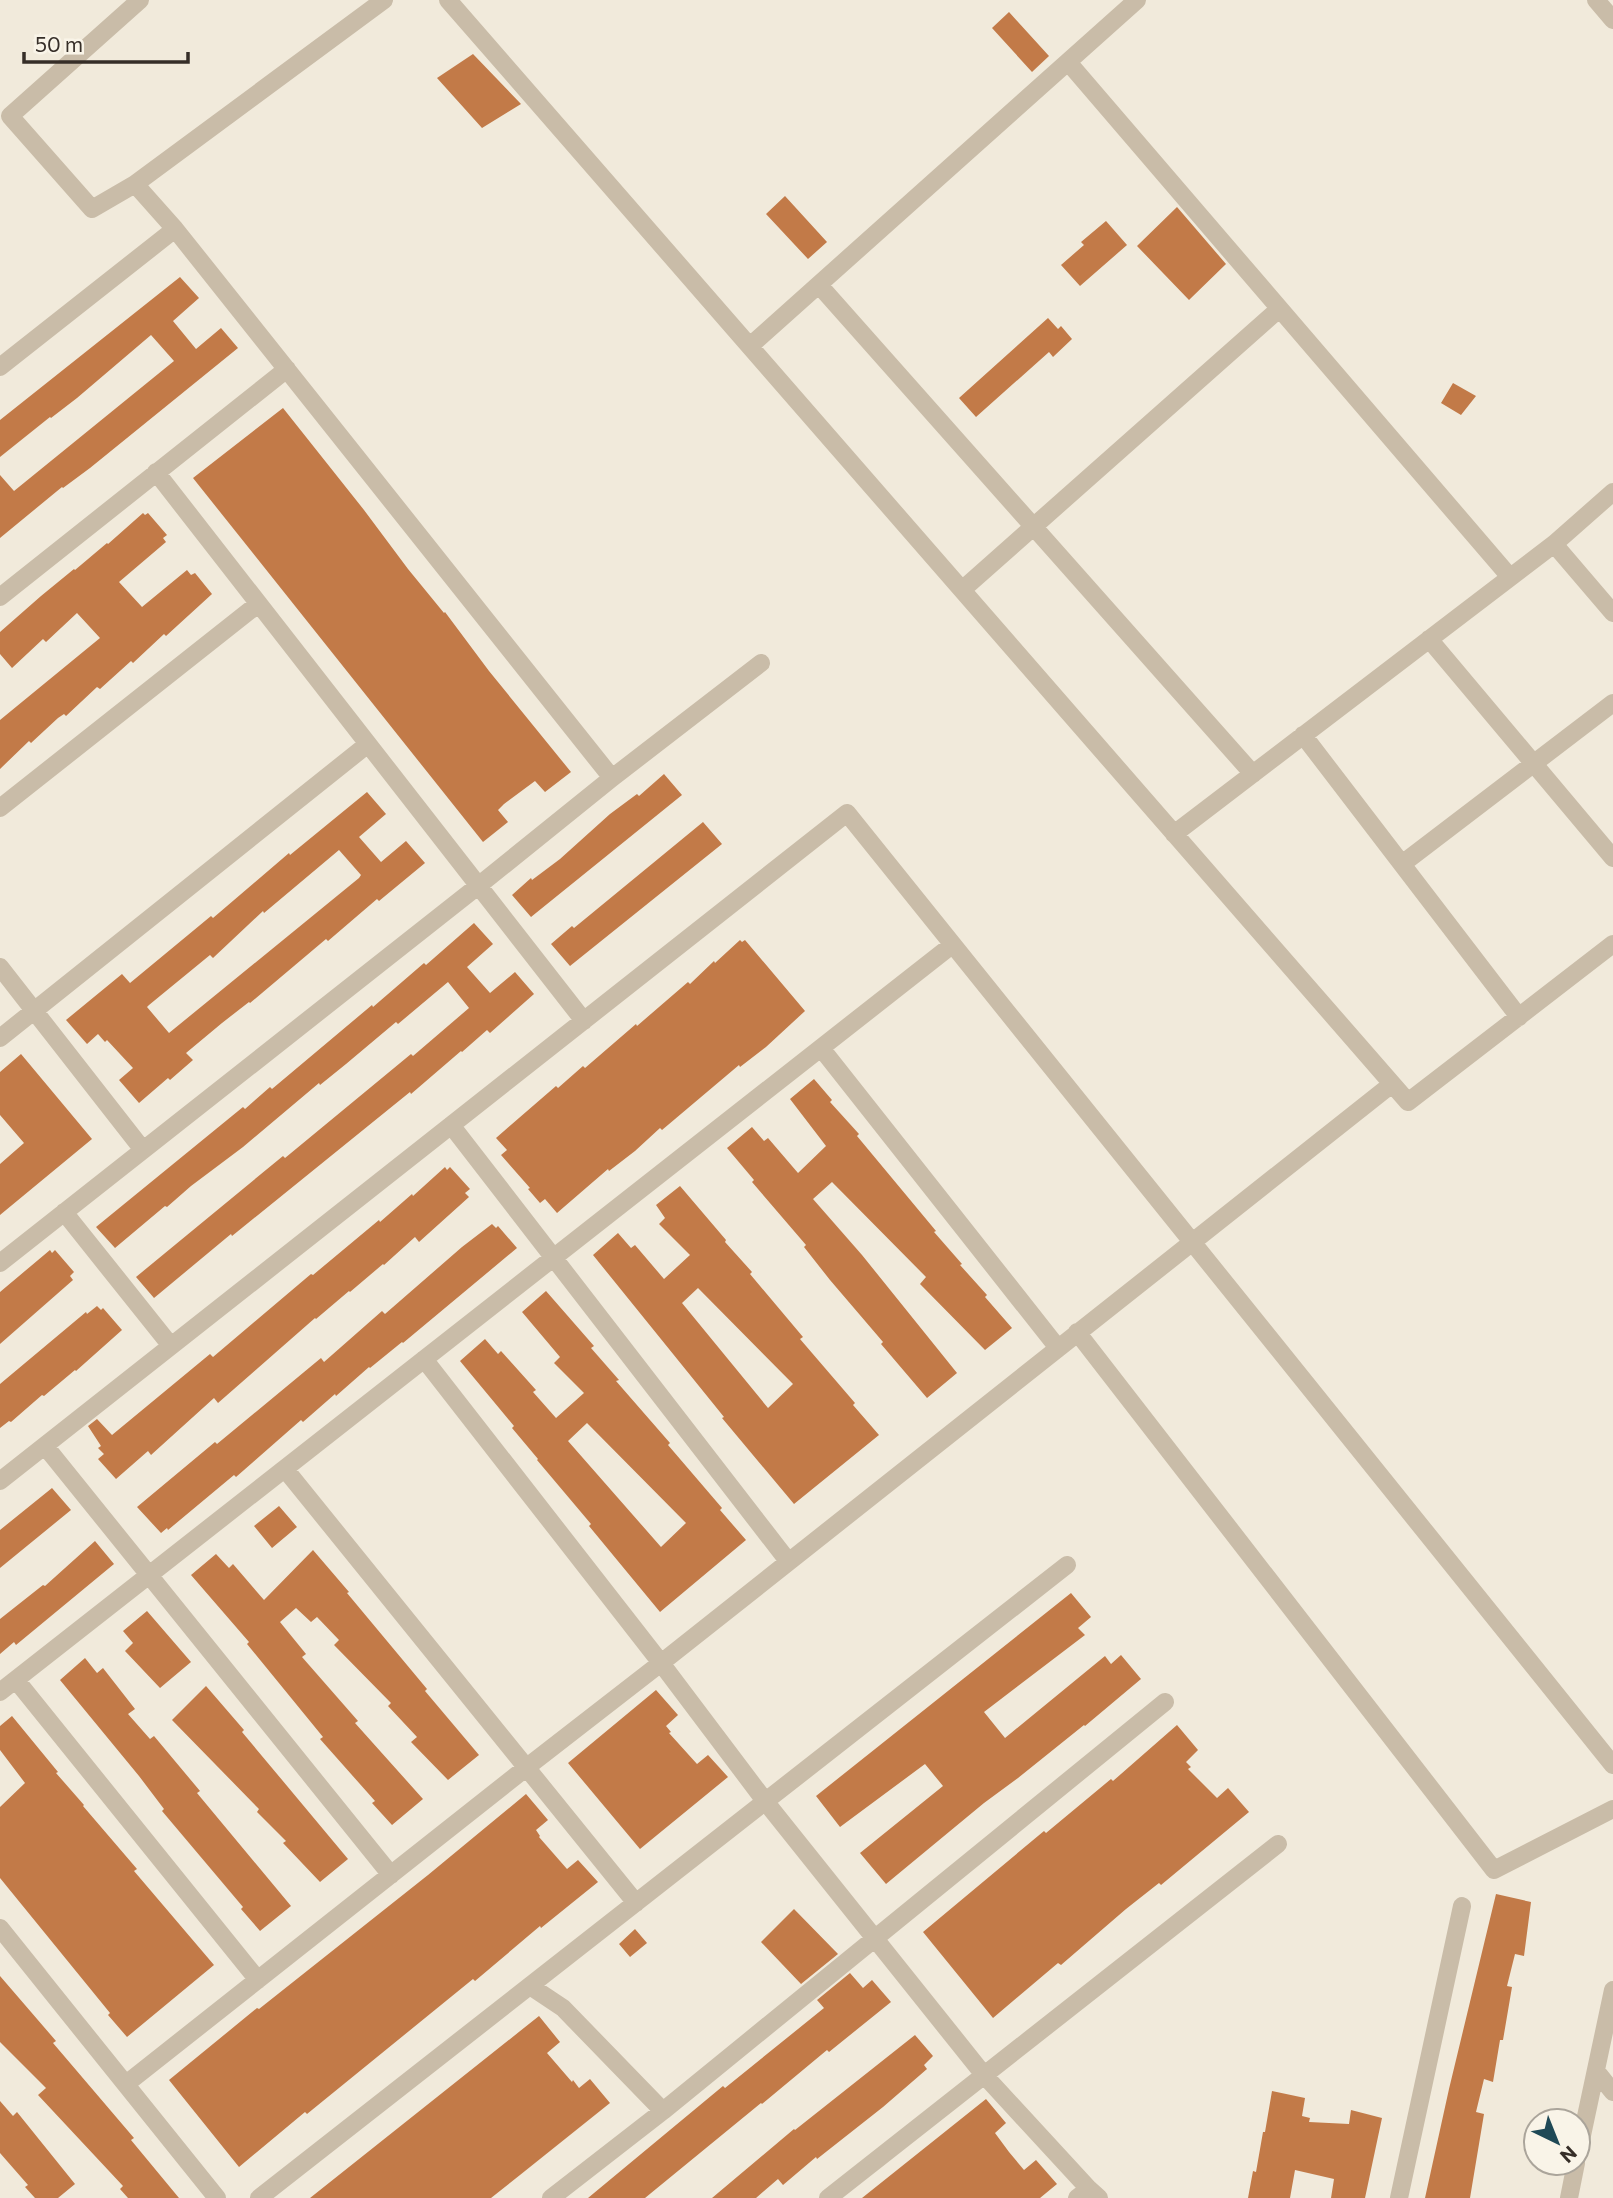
<svg xmlns="http://www.w3.org/2000/svg" width="1613" height="2198" font-family="Commissioner,sans-serif">
	<style>
		.building { fill: #c27a48; fill-rule: evenodd }
		.lines { fill: none; stroke-linecap: round; stroke-linejoin: round }
		.street { stroke: #c9bca8; stroke-width: 18 }
	</style>
	<rect width="100%" height="100%" fill="#f1eadb"/>
	<path class="building" d="M 1009,12 L 1049,56 L 1032,72 L 992,28 Z
		M 473,54 L 521,104 L 482,128 L 437,78 Z
		M 785,196 L 827,242 L 808,259 L 766,214 Z
		M 1177,207 L 1226,264 L 1189,300 L 1137,246 Z
		M 1106,221 L 1127,245 L 1080,286 L 1061,265 L 1084,245 L 1081,242 Z
		M 180,277 L 199,298 L 173,321 L 196,349 L 221,328 L 238,348 L 90,468 L 63,488 L 62,487 L 0,538 L 0,475 L 14,491 L 174,361 L 151,335 L 77,398 L 51,418 L 50,417 L 0,457 L 0,420 Z
		M 1048,318 L 1058,329 L 1061,326 L 1072,339 L 1053,357 L 1049,352 L 976,417 L 959,398 Z
		M 1453,383 L 1476,396 L 1461,415 L 1441,403 Z
		M 283,408 L 364,510 L 408,569 L 444,613 L 445,612 L 489,671 L 571,772 L 545,792 L 535,781 L 504,804 L 498,810 L 508,822 L 483,842 L 193,478 Z
		M 143,513 L 145,515 L 148,513 L 167,535 L 163,538 L 166,542 L 119,582 L 142,607 L 187,570 L 191,575 L 195,573 L 212,594 L 166,636 L 164,634 L 133,663 L 131,661 L 100,689 L 97,687 L 66,716 L 64,714 L 58,718 L 31,743 L 29,741 L 0,769 L 0,720 L 100,638 L 77,613 L 46,642 L 43,639 L 12,668 L 0,654 L 0,632 L 41,596 L 74,569 L 75,570 L 107,543 L 108,544 Z
		M 664,774 L 682,795 L 531,917 L 512,895 L 531,878 L 532,880 L 560,859 L 610,814 L 637,794 L 639,796 Z
		M 367,792 L 386,814 L 359,837 L 381,862 L 406,841 L 425,863 L 379,901 L 377,899 L 328,941 L 326,939 L 250,1003 L 249,1002 L 222,1023 L 186,1053 L 193,1060 L 170,1080 L 168,1078 L 139,1103 L 119,1080 L 133,1068 L 107,1040 L 105,1042 L 98,1034 L 87,1044 L 66,1020 L 122,974 L 130,983 L 211,916 L 213,918 L 289,853 L 290,855 ZM 339,850 L 361,875 L 359,878 L 169,1033 L 147,1007 L 149,1005 L 210,955 L 213,958 L 263,911 L 264,913 Z
		M 703,822 L 722,844 L 570,966 L 551,944 L 572,926 L 574,928 Z
		M 474,923 L 493,944 L 467,967 L 490,993 L 515,972 L 534,994 L 490,1033 L 487,1030 L 462,1052 L 461,1051 L 411,1094 L 410,1092 L 232,1236 L 231,1234 L 154,1298 L 136,1277 L 283,1156 L 285,1158 L 411,1054 L 413,1056 L 469,1008 L 448,982 L 398,1024 L 396,1022 L 346,1064 L 320,1085 L 319,1083 L 243,1147 L 191,1186 L 167,1207 L 165,1206 L 115,1248 L 96,1227 L 243,1107 L 245,1109 L 270,1087 L 272,1089 L 372,1005 L 373,1007 L 424,963 L 426,965 Z
		M 740,940 L 742,942 L 745,940 L 805,1011 L 766,1047 L 740,1067 L 739,1065 L 662,1130 L 660,1128 L 635,1151 L 609,1171 L 608,1169 L 557,1213 L 545,1199 L 540,1203 L 528,1189 L 530,1188 L 501,1155 L 507,1150 L 496,1138 L 556,1086 L 558,1088 L 583,1066 L 585,1068 L 636,1024 L 637,1026 L 688,982 L 690,984 L 714,961 L 715,963 Z
		M 21,1054 L 92,1139 L 0,1215 L 0,1164 L 24,1143 L 0,1115 L 0,1072 Z
		M 814,1079 L 832,1100 L 830,1102 L 859,1134 L 857,1136 L 936,1231 L 934,1232 L 962,1264 L 960,1265 L 987,1295 L 985,1297 L 1012,1328 L 985,1350 L 920,1284 L 926,1277 L 832,1182 L 813,1199 L 862,1255 L 957,1373 L 927,1398 L 881,1344 L 883,1342 L 830,1280 L 804,1247 L 806,1245 L 752,1182 L 754,1180 L 727,1148 L 752,1127 L 764,1141 L 768,1138 L 798,1173 L 826,1146 L 790,1099 Z
		M 445,1167 L 447,1170 L 450,1167 L 470,1189 L 465,1193 L 469,1197 L 419,1242 L 415,1237 L 384,1265 L 383,1264 L 350,1292 L 349,1291 L 316,1319 L 315,1318 L 218,1403 L 214,1398 L 151,1455 L 148,1451 L 116,1479 L 98,1459 L 104,1454 L 98,1448 L 101,1446 L 88,1426 L 97,1419 L 112,1435 L 210,1354 L 213,1357 L 311,1274 L 313,1275 L 379,1220 L 380,1222 L 412,1194 L 413,1196 Z
		M 680,1186 L 726,1240 L 725,1242 L 752,1272 L 750,1274 L 803,1337 L 800,1339 L 855,1403 L 853,1405 L 879,1435 L 794,1504 L 722,1418 L 724,1417 L 593,1255 L 618,1233 L 631,1248 L 635,1245 L 664,1279 L 690,1255 L 659,1224 L 665,1218 L 656,1205 ZM 698,1288 L 793,1384 L 768,1408 L 682,1303 Z
		M 492,1224 L 496,1228 L 498,1226 L 517,1248 L 403,1343 L 402,1342 L 370,1368 L 369,1367 L 336,1396 L 335,1394 L 303,1422 L 301,1420 L 236,1477 L 234,1475 L 168,1530 L 167,1528 L 161,1533 L 137,1507 L 215,1442 L 217,1444 L 321,1358 L 324,1362 L 382,1311 L 385,1314 L 462,1247 Z
		M 50,1250 L 52,1253 L 55,1250 L 74,1272 L 70,1276 L 73,1280 L 0,1344 L 0,1292 Z
		M 546,1291 L 594,1346 L 591,1348 L 619,1380 L 616,1381 L 670,1443 L 668,1445 L 722,1508 L 720,1510 L 746,1540 L 660,1612 L 589,1526 L 591,1524 L 537,1460 L 538,1459 L 512,1428 L 514,1426 L 460,1361 L 485,1339 L 498,1354 L 501,1351 L 536,1390 L 533,1392 L 556,1418 L 584,1393 L 554,1363 L 560,1357 L 522,1312 ZM 587,1423 L 686,1523 L 661,1547 L 568,1441 Z
		M 97,1306 L 101,1310 L 103,1308 L 122,1330 L 76,1371 L 75,1370 L 44,1396 L 42,1395 L 11,1422 L 9,1421 L 0,1428 L 0,1384 L 86,1312 L 87,1314 Z
		M 52,1488 L 71,1510 L 0,1568 L 0,1530 Z
		M 279,1506 L 297,1527 L 272,1548 L 254,1526 Z
		M 95,1541 L 114,1564 L 16,1645 L 14,1642 L 0,1654 L 0,1619 L 43,1585 L 45,1586 Z
		M 313,1550 L 349,1592 L 347,1593 L 427,1689 L 425,1691 L 479,1755 L 448,1780 L 411,1742 L 417,1737 L 388,1706 L 391,1703 L 334,1645 L 339,1640 L 317,1617 L 311,1622 L 296,1608 L 280,1622 L 306,1654 L 302,1657 L 358,1721 L 355,1723 L 423,1799 L 392,1825 L 372,1803 L 375,1801 L 320,1739 L 323,1737 L 247,1644 L 249,1642 L 191,1575 L 216,1554 L 229,1568 L 233,1564 L 264,1600 Z
		M 1071,1593 L 1091,1617 L 1078,1628 L 1085,1635 L 984,1712 L 1005,1738 L 1105,1656 L 1111,1664 L 1121,1655 L 1141,1679 L 1085,1726 L 1084,1725 L 1018,1778 L 984,1803 L 886,1884 L 860,1853 L 943,1786 L 925,1764 L 840,1827 L 816,1796 Z
		M 147,1611 L 191,1662 L 160,1688 L 125,1651 L 133,1643 L 123,1631 Z
		M 85,1658 L 97,1673 L 103,1668 L 135,1709 L 128,1714 L 150,1739 L 154,1736 L 200,1791 L 197,1793 L 291,1906 L 260,1931 L 241,1909 L 243,1907 L 162,1811 L 164,1809 L 139,1776 L 60,1680 Z
		M 206,1686 L 244,1730 L 242,1732 L 348,1859 L 320,1882 L 283,1843 L 286,1841 L 257,1812 L 259,1809 L 172,1720 Z
		M 656,1690 L 678,1715 L 666,1726 L 671,1732 L 669,1733 L 697,1764 L 708,1755 L 728,1777 L 640,1849 L 568,1763 Z
		M 12,1716 L 58,1772 L 56,1773 L 84,1805 L 83,1806 L 137,1869 L 134,1871 L 214,1965 L 127,2037 L 108,2015 L 110,2013 L 0,1878 L 0,1807 L 25,1783 L 0,1750 L 0,1726 Z
		M 1177,1725 L 1198,1750 L 1186,1762 L 1191,1767 L 1188,1769 L 1217,1798 L 1228,1788 L 1249,1812 L 1161,1885 L 1159,1883 L 1126,1909 L 1061,1965 L 1058,1963 L 993,2018 L 923,1932 L 1044,1831 L 1046,1833 L 1111,1779 L 1113,1781 Z
		M 526,1794 L 548,1820 L 536,1830 L 540,1836 L 539,1837 L 567,1869 L 578,1860 L 598,1882 L 541,1928 L 540,1926 L 475,1981 L 473,1979 L 307,2114 L 305,2112 L 239,2167 L 169,2080 L 257,2008 L 259,2009 L 428,1875 Z
		M 1496,1894 L 1531,1902 L 1524,1956 L 1515,1954 L 1507,1986 L 1512,1987 L 1503,2040 L 1500,2040 L 1493,2082 L 1484,2079 L 1476,2112 L 1484,2114 L 1470,2198 L 1425,2198 L 1449,2089 Z
		M 794,1909 L 838,1954 L 801,1984 L 761,1942 Z
		M 635,1929 L 647,1943 L 630,1957 L 619,1944 Z
		M 850,1973 L 863,1988 L 872,1980 L 891,2002 L 829,2052 L 827,2050 L 762,2104 L 761,2103 L 645,2198 L 588,2198 L 723,2086 L 725,2088 L 824,2008 L 817,2000 Z
		M 0,1976 L 56,2041 L 53,2043 L 134,2138 L 131,2140 L 179,2198 L 128,2198 L 120,2189 L 123,2186 L 38,2095 L 46,2088 L 0,2042 Z
		M 539,2016 L 560,2042 L 547,2053 L 572,2082 L 573,2080 L 579,2088 L 590,2079 L 610,2103 L 520,2175 L 491,2198 L 310,2198 Z
		M 915,2035 L 933,2056 L 924,2065 L 927,2069 L 883,2107 L 817,2159 L 816,2157 L 783,2185 L 778,2179 L 756,2198 L 712,2198 L 794,2129 L 795,2130 Z
		M 1272,2091 L 1305,2098 L 1302,2116 L 1310,2118 L 1309,2122 L 1349,2124 L 1351,2110 L 1382,2118 L 1365,2198 L 1331,2198 L 1334,2179 L 1295,2170 L 1290,2198 L 1248,2198 L 1253,2171 L 1256,2172 L 1263,2132 L 1265,2132 Z
		M 986,2099 L 1006,2123 L 995,2133 L 1009,2152 L 1024,2170 L 1036,2160 L 1057,2184 L 1040,2198 L 862,2198 Z
		M 0,2101 L 13,2116 L 17,2112 L 75,2184 L 58,2198 L 35,2198 L 25,2187 L 28,2185 L 0,2153 Z"/>
	<g class="lines">
		<path class="street" d="M 448,0 L 1408,1102 L 1613,944
			M 1596,0 L 1613,20
			M 1068,62 L 1510,577
			M 135,184 L 92,209 L 10,116 L 140,0
			M 175,229 L 612,778
			M 819,285 L 1253,774
			M 750,346 L 1137,0
			M 0,367 L 175,229 L 135,184 L 384,0
			M 156,472 L 584,1021
			M 1554,544 L 1613,613
			M 962,590 L 1279,309
			M 0,597 L 287,369
			M 1429,639 L 1613,858
			M 1303,735 L 1519,1017
			M 0,808 L 258,604
			M 1174,834 L 1554,544 L 1613,492
			M 1402,864 L 1613,703
			M 0,967 L 143,1150
			M 0,1038 L 368,744
			M 821,1048 L 1058,1348
			M 451,1125 L 788,1561
			M 64,1212 L 171,1346
			M 0,1263 L 478,886 L 612,778 L 761,663
			M 1077,1332 L 1494,1870 L 1613,1809
			M 424,1359 L 661,1663 L 765,1801 L 984,2075 L 1089,2189
			M 45,1446 L 391,1875
			M 285,1469 L 636,1903
			M 0,1481 L 847,813 L 1613,1765
			M 16,1680 L 258,1980
			M 0,1692 L 952,945
			M 0,1928 L 217,2198
			M 530,1986 L 563,2008 L 663,2111
			M 1596,2071 L 1613,2092
			M 126,2084 L 527,1767 L 661,1663 L 1392,1084
			M 1578,2154 L 1613,1990
			M 259,2198 L 1067,1565
			M 551,2198 L 663,2111 L 1165,1702
			M 828,2198 L 1278,1844
			M 1077,2198 L 1089,2189 L 1099,2198
			M 1399,2198 L 1462,1906
			M 1569,2198 L 1576,2163"/>
	</g>
	<g transform="translate(1557 2142) rotate(137)"><circle r="33" fill="#f9f4e8" stroke="#aba59b" stroke-width="2"/>
	<path d="M0-5L12 26L0 18L-12 26Z" fill="#1f4956"/>
	<text y="-10" font-size="19" font-weight="bold" text-anchor="middle" fill="#362e28">N</text>
	</g>
	<path d="M24 52v10h164v-10" fill="none" stroke="#362e28" stroke-width="3.5"/>
	<text x="35" y="52" font-size="21" fill="#362e28" stroke="#f9f4e8" stroke-width="5" paint-order="stroke">50 m</text>
</svg>
